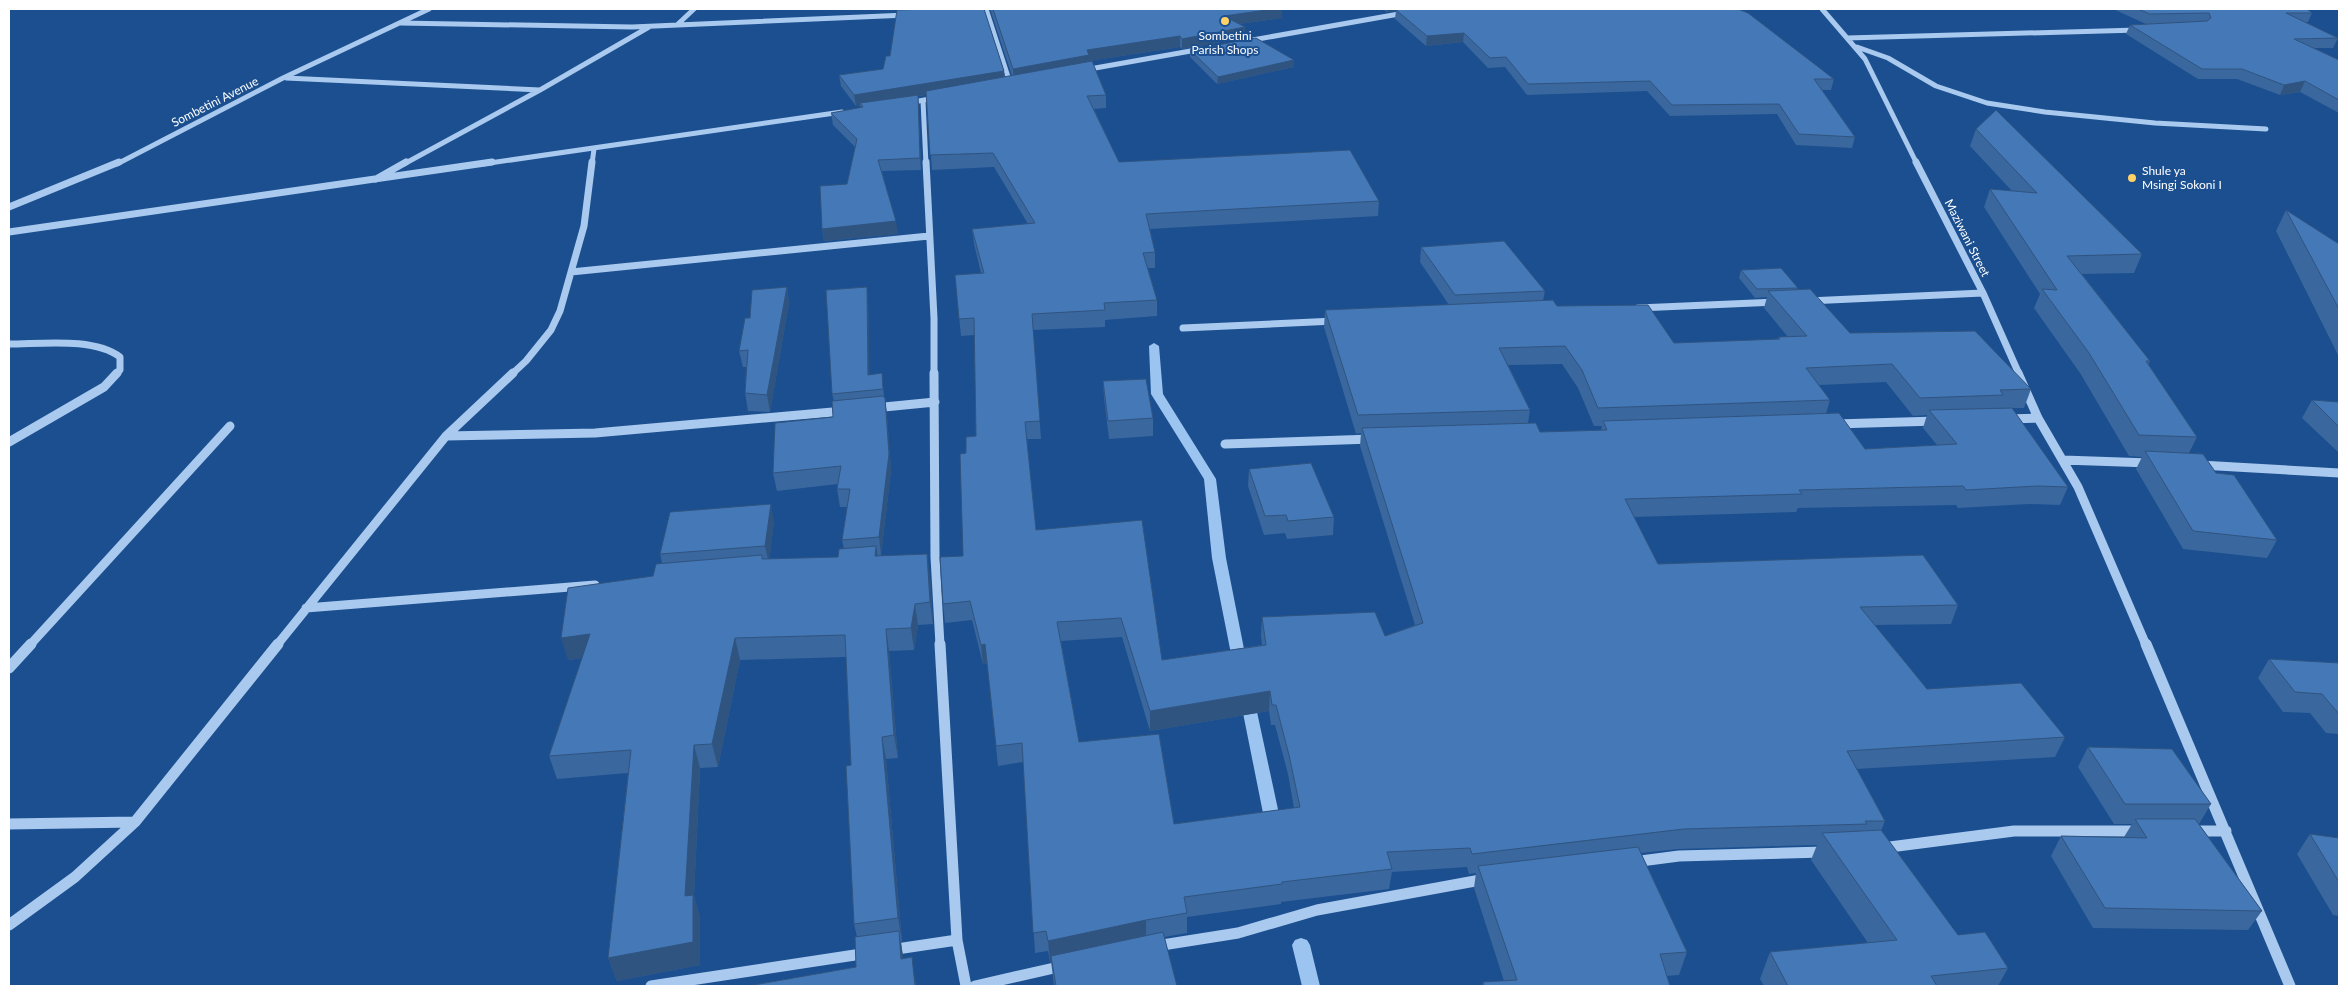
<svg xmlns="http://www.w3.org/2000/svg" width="2348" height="995" font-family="Lato,sans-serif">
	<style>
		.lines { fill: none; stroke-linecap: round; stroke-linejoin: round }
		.stream { fill: #9cc4f0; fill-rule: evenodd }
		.minor-far3 { stroke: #a9c9ee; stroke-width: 5 }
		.minor-far2 { stroke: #a9c9ee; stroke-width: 7 }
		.minor-far1 { stroke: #a9c9ee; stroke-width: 9 }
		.minor { stroke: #a9c9ee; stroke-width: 11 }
		.wall { fill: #3a679d; fill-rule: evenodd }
		.shaded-wall { fill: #305480 }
		.building { fill: #4478b7; stroke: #305480; fill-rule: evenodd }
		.poi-dot { fill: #ffd166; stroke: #1b4f8f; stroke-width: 2 }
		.labels { text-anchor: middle; stroke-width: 4; stroke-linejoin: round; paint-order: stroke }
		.far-poi-label { font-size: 12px; fill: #fff; stroke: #1b4f8f }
		.far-street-label { font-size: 12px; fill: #fff; stroke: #1b4f8f }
	</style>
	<rect width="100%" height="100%" fill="#1b4f8f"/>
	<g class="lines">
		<path class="stream" d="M 1154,343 L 1159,346 L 1163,394 L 1216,479 L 1226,558 L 1247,664 L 1245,667 L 1235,667 L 1233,664 L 1212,558 L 1204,479 L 1151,394 L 1149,346 Z
			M 1247,693 L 1252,694 L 1254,698 L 1282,828 L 1280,832 L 1274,834 L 1268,832 L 1266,828 L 1240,698 L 1242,694 Z
			M 1301,938 L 1307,940 L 1310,945 L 1320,986 L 1302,986 L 1292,945 L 1295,940 Z"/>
		<path class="minor-far3" d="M 986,9 L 1010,83
			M 1822,9 L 1865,59 L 1917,164
			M 400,23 L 632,27 L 907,15
			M 678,24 L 694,9
			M 1847,38 L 2138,30
			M 1247,41 L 1427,9
			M 1857,47 L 1888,58 L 1936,86 L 1987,103 L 2045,112 L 2155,123 L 2266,129
			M 1084,70 L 1202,49
			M 286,78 L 540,90
			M 923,101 L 926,164
			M 907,103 L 936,98
			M 117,164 L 283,78 L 429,9
			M 404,164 L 540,90 L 649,27
			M 483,164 L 842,112
			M 592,164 L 594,149"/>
		<path class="minor-far2" d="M 926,162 L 934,318 L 934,374
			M 1916,162 L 1983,293 L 2019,374
			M 376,179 L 406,162
			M 9,207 L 119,162
			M 9,232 L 492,162
			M 571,272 L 929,236
			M 1808,301 L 1983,293
			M 1638,308 L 1777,302
			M 1183,328 L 1335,321
			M 9,344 C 41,344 94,337 120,357 L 120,370 L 116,374
			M 512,374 L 526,361 L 551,330 L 560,311 L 584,226 L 592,162"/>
		<path class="minor-far1" d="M 934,373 L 935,557 L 940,645
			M 2018,373 L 2038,418 L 2078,487 L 2146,645
			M 874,408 L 935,402
			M 2007,419 L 2038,418
			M 1835,424 L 1937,421
			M 446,436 L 595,433 L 844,411
			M 9,442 L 104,387 L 117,373
			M 1225,444 L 1372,439
			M 2063,460 L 2150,463
			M 2200,465 L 2339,473
			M 306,608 L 595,585
			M 30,645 L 230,426
			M 277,645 L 446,436 L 513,373"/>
		<path class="minor" d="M 940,644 L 957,940 L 966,986
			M 2146,644 L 2290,986
			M 9,668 L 31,644
			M 9,824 L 135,822
			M 2193,831 L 2226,831
			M 1882,848 L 2014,831 L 2138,831
			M 1633,862 L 1679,856 L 1824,852
			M 9,925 L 75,877 L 135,822 L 278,644
			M 1156,946 L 1238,933 L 1317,910 L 1486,879
			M 890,950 L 957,940
			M 651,986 L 868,953
			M 975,986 L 1063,966"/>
	</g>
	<path class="wall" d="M 899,9 L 984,9 L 1004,71 L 1005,77 L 1012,76 L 990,9 L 1282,9 L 1282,18 L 1239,24 L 1245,27 L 1244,38 L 1182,49 L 1180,47 L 1089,61 L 1106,95 L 1106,108 L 1094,109 L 1119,162 L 1379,201 L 1378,216 L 1150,229 L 1155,252 L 1155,268 L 1148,268 L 1157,300 L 1157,316 L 1105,320 L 1105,327 L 1033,330 L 1041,439 L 1027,439 L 1036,530 L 1162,660 L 1262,645 L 1261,636 L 1262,617 L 1385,636 L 1415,625 L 1360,446 L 1361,433 L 1356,434 L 1324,327 L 1325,310 L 1449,305 L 1420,262 L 1421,247 L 1545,291 L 1543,301 L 1674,343 L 1777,340 L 1778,337 L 1788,337 L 1764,308 L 1767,297 L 1755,298 L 1739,278 L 1741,270 L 1798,288 L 1798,290 L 1850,333 L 2031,389 L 2024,408 L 1998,408 L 2068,487 L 2060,505 L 2029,504 L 1958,508 L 1956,505 L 1798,508 L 1796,512 L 1634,517 L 1658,564 L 1958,605 L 1951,624 L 1875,625 L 1927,689 L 2065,737 L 2055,757 L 1857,769 L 1885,821 L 1881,831 L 1958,935 L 2008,968 L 1998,986 L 1764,986 L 1760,979 L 1770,952 L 1868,943 L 1811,860 L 1817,845 L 1678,849 L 1641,853 L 1687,952 L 1679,975 L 1666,976 L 1670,986 L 1482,986 L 1483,982 L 1504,981 L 1474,888 L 1476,873 L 1469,874 L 1467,867 L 1392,872 L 1389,889 L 1281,902 L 1281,904 L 1187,917 L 1187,933 L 1164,937 L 1177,986 L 1054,986 L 1051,961 L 1050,962 L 1048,951 L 1035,953 L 1023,762 L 998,766 L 987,664 L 983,664 L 972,620 L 945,623 L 943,604 L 963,556 L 966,453 L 976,436 L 975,335 L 961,336 L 955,275 L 981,273 L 974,244 L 972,229 L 1028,224 L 994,167 L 932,170 L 926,95 L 918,96 L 921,170 L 882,171 L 898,234 L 824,241 L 822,229 L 847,184 L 855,147 L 833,125 L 831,113 L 861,108 L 860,106 L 856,106 L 841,86 L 839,75 L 883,69 L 890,56 ZM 1562,364 L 1578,388 L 1594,426 L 1602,426 L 1601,430 L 1540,432 L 1528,423 L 1530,410 L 1508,365 ZM 1886,382 L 1913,416 L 1927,415 L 1923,428 L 1937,445 L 1865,449 L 1826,414 L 1830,400 L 1819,385 ZM 1122,637 L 1150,731 L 1269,711 L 1271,725 L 1275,725 L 1288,774 L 1294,808 L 1174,824 L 1079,742 L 1061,641 Z
		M 1383,9 L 1738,9 L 1834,79 L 1831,90 L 1822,90 L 1855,137 L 1852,148 L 1796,145 L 1777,114 L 1670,116 L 1647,91 L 1527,95 L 1505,67 L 1488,68 L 1463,42 L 1426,46 L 1395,19 L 1396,10 L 1387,12 Z
		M 2113,9 L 2307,9 L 2312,13 L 2308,22 L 2305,22 L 2338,38 L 2333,48 L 2314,48 L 2339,60 L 2339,113 L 2300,92 L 2280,95 L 2237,79 L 2198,79 L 2126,34 L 2130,25 L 2146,24 Z
		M 1190,50 L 1294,67 L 1217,84 L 1190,57 Z
		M 1976,129 L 2142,254 L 2134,273 L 2082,274 L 2150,361 L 2148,365 L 2197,437 L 2189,453 L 2216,473 L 2277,540 L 2267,558 L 2183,549 L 2136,469 L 2142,457 L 2129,456 L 2080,373 L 2034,308 L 2040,294 L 1984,207 L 1990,189 L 2012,191 L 1970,146 Z
		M 2286,210 L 2339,244 L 2339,357 L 2276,231 Z
		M 787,287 L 789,303 L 770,412 L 748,411 L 745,393 L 746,367 L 743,367 L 739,351 L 750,318 Z
		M 868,298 L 869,375 L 883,385 L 884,397 L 887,415 L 891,471 L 881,555 L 878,556 L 930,576 L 933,624 L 918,625 L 914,650 L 889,651 L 898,758 L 886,759 L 902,941 L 901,941 L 903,959 L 916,982 L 917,986 L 748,986 L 856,967 L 857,937 L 854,924 L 851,765 L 846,657 L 740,660 L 718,767 L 700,768 L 694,896 L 700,918 L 700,965 L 617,981 L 608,958 L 628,773 L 557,779 L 549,756 L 582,658 L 568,660 L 653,576 L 662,563 L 660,554 L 774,522 L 769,559 L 838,557 L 844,549 L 842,540 L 847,507 L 840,507 L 837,489 L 838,484 L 777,491 L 773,473 L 833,417 L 834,401 L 832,394 Z
		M 1103,381 L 1153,418 L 1153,436 L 1109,439 L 1104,398 Z
		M 2312,400 L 2339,402 L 2339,452 L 2338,452 L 2302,418 Z
		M 1249,469 L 1334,517 L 1333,535 L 1287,539 L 1285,533 L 1264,535 L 1248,486 Z
		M 2269,659 L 2339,663 L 2339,734 L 2326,733 L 2310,713 L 2283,712 L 2258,678 Z
		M 2088,747 L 2211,804 L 2199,824 L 2262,911 L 2248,930 L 2093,928 L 2051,856 L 2061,836 L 2124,837 L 2132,824 L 2114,824 L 2078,767 Z
		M 2310,834 L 2339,838 L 2339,916 L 2333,915 L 2297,854 Z"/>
	<path class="shaded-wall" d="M 1274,9 L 1282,9 L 1282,18 L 1224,26 L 1224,16 Z
		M 1387,9 L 1406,9 L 1387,12 Z
		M 1245,27 L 1244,38 L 1182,49 L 1182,39 Z
		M 1464,33 L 1463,42 L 1426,46 L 1427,36 Z
		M 1180,36 L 1180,47 L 1089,61 L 1090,66 L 1014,80 L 1013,69 L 1087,50 Z
		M 1294,60 L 1294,67 L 1217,84 L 1218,77 Z
		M 1004,71 L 1005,82 L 918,96 L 921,170 L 920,158 L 860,103 L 860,106 L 856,106 L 854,95 Z
		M 2305,81 L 2300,92 L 2280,95 L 2284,85 Z
		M 896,221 L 898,234 L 824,241 L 822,229 Z
		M 787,287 L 789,303 L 770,412 L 767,395 Z
		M 867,287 L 868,298 L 870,386 L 868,375 Z
		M 885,398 L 887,415 L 891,471 L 881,555 L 879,537 Z
		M 771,504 L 774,522 L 769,564 L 765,546 Z
		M 876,546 L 880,568 L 875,556 Z
		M 927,554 L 930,576 L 933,624 L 930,602 Z
		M 915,604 L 918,625 L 914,650 L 911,628 Z
		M 886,629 L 889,651 L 898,758 L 894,735 Z
		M 590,634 L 597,656 L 568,660 L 561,638 Z
		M 735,638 L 740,660 L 718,767 L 712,744 Z
		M 985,644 L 987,664 L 983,664 L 981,645 Z
		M 1270,691 L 1269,711 L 1150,731 L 1150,711 Z
		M 882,737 L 886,759 L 902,941 L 898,918 Z
		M 694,745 L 700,768 L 694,896 L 700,918 L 700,965 L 617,981 L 608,958 L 685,896 Z
		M 1146,920 L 1146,940 L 1051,956 L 1051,961 L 1050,962 L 1048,941 Z
		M 899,931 L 903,956 L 906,984 L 901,959 Z
		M 912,957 L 916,982 L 917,986 L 915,986 Z"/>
	<path class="building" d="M 930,9 L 984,9 L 1004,71 L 854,95 L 839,75 L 883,69 L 886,56 L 890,56 L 897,10 Z
		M 993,9 L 1274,9 L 1224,16 L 1245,27 L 1182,39 L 1180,36 L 1087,50 L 1089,55 L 1013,69 Z
		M 1402,9 L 1738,9 L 1748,13 L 1834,79 L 1814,79 L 1855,137 L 1799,134 L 1779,104 L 1672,105 L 1650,81 L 1528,84 L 1506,57 L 1490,58 L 1464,33 L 1427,36 L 1396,10 Z
		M 2138,9 L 2307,9 L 2312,13 L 2286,13 L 2338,38 L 2294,39 L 2339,60 L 2339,100 L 2305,81 L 2284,85 L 2242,69 L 2202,69 L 2130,25 L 2207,21 L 2211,18 L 2209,13 L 2150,14 Z
		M 1256,38 L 1294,60 L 1218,77 L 1190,50 Z
		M 1092,61 L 1106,95 L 1087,96 L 1119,162 L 1350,150 L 1379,201 L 1146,214 L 1155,252 L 1143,253 L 1157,300 L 1104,303 L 1105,310 L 1032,314 L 1040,421 L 1025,422 L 1036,530 L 1142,520 L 1162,660 L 1266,645 L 1262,617 L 1375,612 L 1385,636 L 1423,623 L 1362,428 L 1536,423 L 1540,432 L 1607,430 L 1603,421 L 1839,413 L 1865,449 L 1957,444 L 1929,410 L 2012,408 L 2068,487 L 2037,486 L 1966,490 L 1963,486 L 1799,490 L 1802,494 L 1625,499 L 1658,564 L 1923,555 L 1958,605 L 1860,607 L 1927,689 L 2021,683 L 2065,737 L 1847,751 L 1885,821 L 1865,821 L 1867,824 L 1684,829 L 1472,854 L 1470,848 L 1387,852 L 1392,869 L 1282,882 L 1282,884 L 1184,897 L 1187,913 L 1146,920 L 1048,941 L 1046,931 L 1033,933 L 1022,743 L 996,746 L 985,644 L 981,645 L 970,601 L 943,604 L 940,557 L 963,556 L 960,454 L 966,453 L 966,437 L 976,436 L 974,318 L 959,319 L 955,275 L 984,273 L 972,229 L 1035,223 L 993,153 L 930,155 L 926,91 ZM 1121,618 L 1150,711 L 1270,691 L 1272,705 L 1276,705 L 1289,755 L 1300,807 L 1174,824 L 1159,734 L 1079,742 L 1057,622 Z
		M 918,95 L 920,158 L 878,160 L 896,221 L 822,229 L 820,186 L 847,184 L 857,139 L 831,113 L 863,107 L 860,103 Z
		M 1996,110 L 2142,254 L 2067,256 L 2150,361 L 2146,361 L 2197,437 L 2139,435 L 2089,353 L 2042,289 L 2057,290 L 1990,189 L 2037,193 L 1976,129 Z
		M 2286,210 L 2339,244 L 2339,309 Z
		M 1504,241 L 1545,291 L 1455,295 L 1421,247 Z
		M 1781,268 L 1798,288 L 1757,289 L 1741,270 Z
		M 787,287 L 767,395 L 745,393 L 748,350 L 739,351 L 745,318 L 750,318 L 752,290 Z
		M 867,287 L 868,375 L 882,373 L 883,389 L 832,394 L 826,290 Z
		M 1810,289 L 1850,333 L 1975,331 L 2031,389 L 2000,390 L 2003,395 L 1920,398 L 1892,364 L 1806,368 L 1830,400 L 1598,408 L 1582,370 L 1565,346 L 1499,348 L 1530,410 L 1358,415 L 1325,310 L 1553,300 L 1557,306 L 1648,305 L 1674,343 L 1780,339 L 1778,337 L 1807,336 L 1768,291 Z
		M 1146,379 L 1153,418 L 1108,421 L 1103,381 Z
		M 883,396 L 885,398 L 889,454 L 879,537 L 842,540 L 850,489 L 837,489 L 841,466 L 773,473 L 775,423 L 833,417 L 832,401 Z
		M 2312,400 L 2339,402 L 2339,427 Z
		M 2145,451 L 2203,454 L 2216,473 L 2234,475 L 2277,540 L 2193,531 Z
		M 1311,463 L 1334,517 L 1288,521 L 1286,515 L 1265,516 L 1249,469 Z
		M 771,504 L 765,546 L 660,554 L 670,512 Z
		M 876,546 L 875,556 L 927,554 L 930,602 L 915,604 L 911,628 L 886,629 L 894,735 L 882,737 L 898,918 L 854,924 L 846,766 L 851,765 L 845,635 L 735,638 L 712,744 L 694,745 L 685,896 L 693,895 L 693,942 L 608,958 L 631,750 L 549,756 L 590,634 L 561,638 L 568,588 L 653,576 L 656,564 L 762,555 L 762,559 L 838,557 L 839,549 Z
		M 2269,659 L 2339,663 L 2339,714 L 2322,694 L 2295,692 Z
		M 2088,747 L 2172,749 L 2211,804 L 2125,804 Z
		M 2135,819 L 2195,819 L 2262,911 L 2105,908 L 2061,836 L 2147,838 Z
		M 1881,830 L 1958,935 L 1985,932 L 2008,968 L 1931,976 L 1937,986 L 1788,986 L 1770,952 L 1897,940 L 1822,833 Z
		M 2310,834 L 2339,838 L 2339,882 Z
		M 1638,847 L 1687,952 L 1660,954 L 1670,986 L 1484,986 L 1483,982 L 1517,980 L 1478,866 Z
		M 899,931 L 901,959 L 912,957 L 915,986 L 748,986 L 856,967 L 855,937 Z
		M 1163,932 L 1177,986 L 1056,986 L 1051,956 Z"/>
	<g class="poi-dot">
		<circle cx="1225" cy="21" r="5"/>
		<circle cx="2132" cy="178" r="5"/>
	</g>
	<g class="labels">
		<g class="far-poi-label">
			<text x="1225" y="40">Sombetini<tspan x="1225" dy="14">Parish Shops</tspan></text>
			<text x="2142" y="175" text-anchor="start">Shule ya<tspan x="2142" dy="14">Msingi Sokoni I</tspan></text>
		</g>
		<g class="far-street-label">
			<text transform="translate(215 102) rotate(-27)" y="4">Sombetini Avenue</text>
			<text transform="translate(1967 238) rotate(63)" y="4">Maziwani Street</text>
		</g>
	</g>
	<rect width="2348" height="995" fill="none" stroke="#ffffff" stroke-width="20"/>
</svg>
